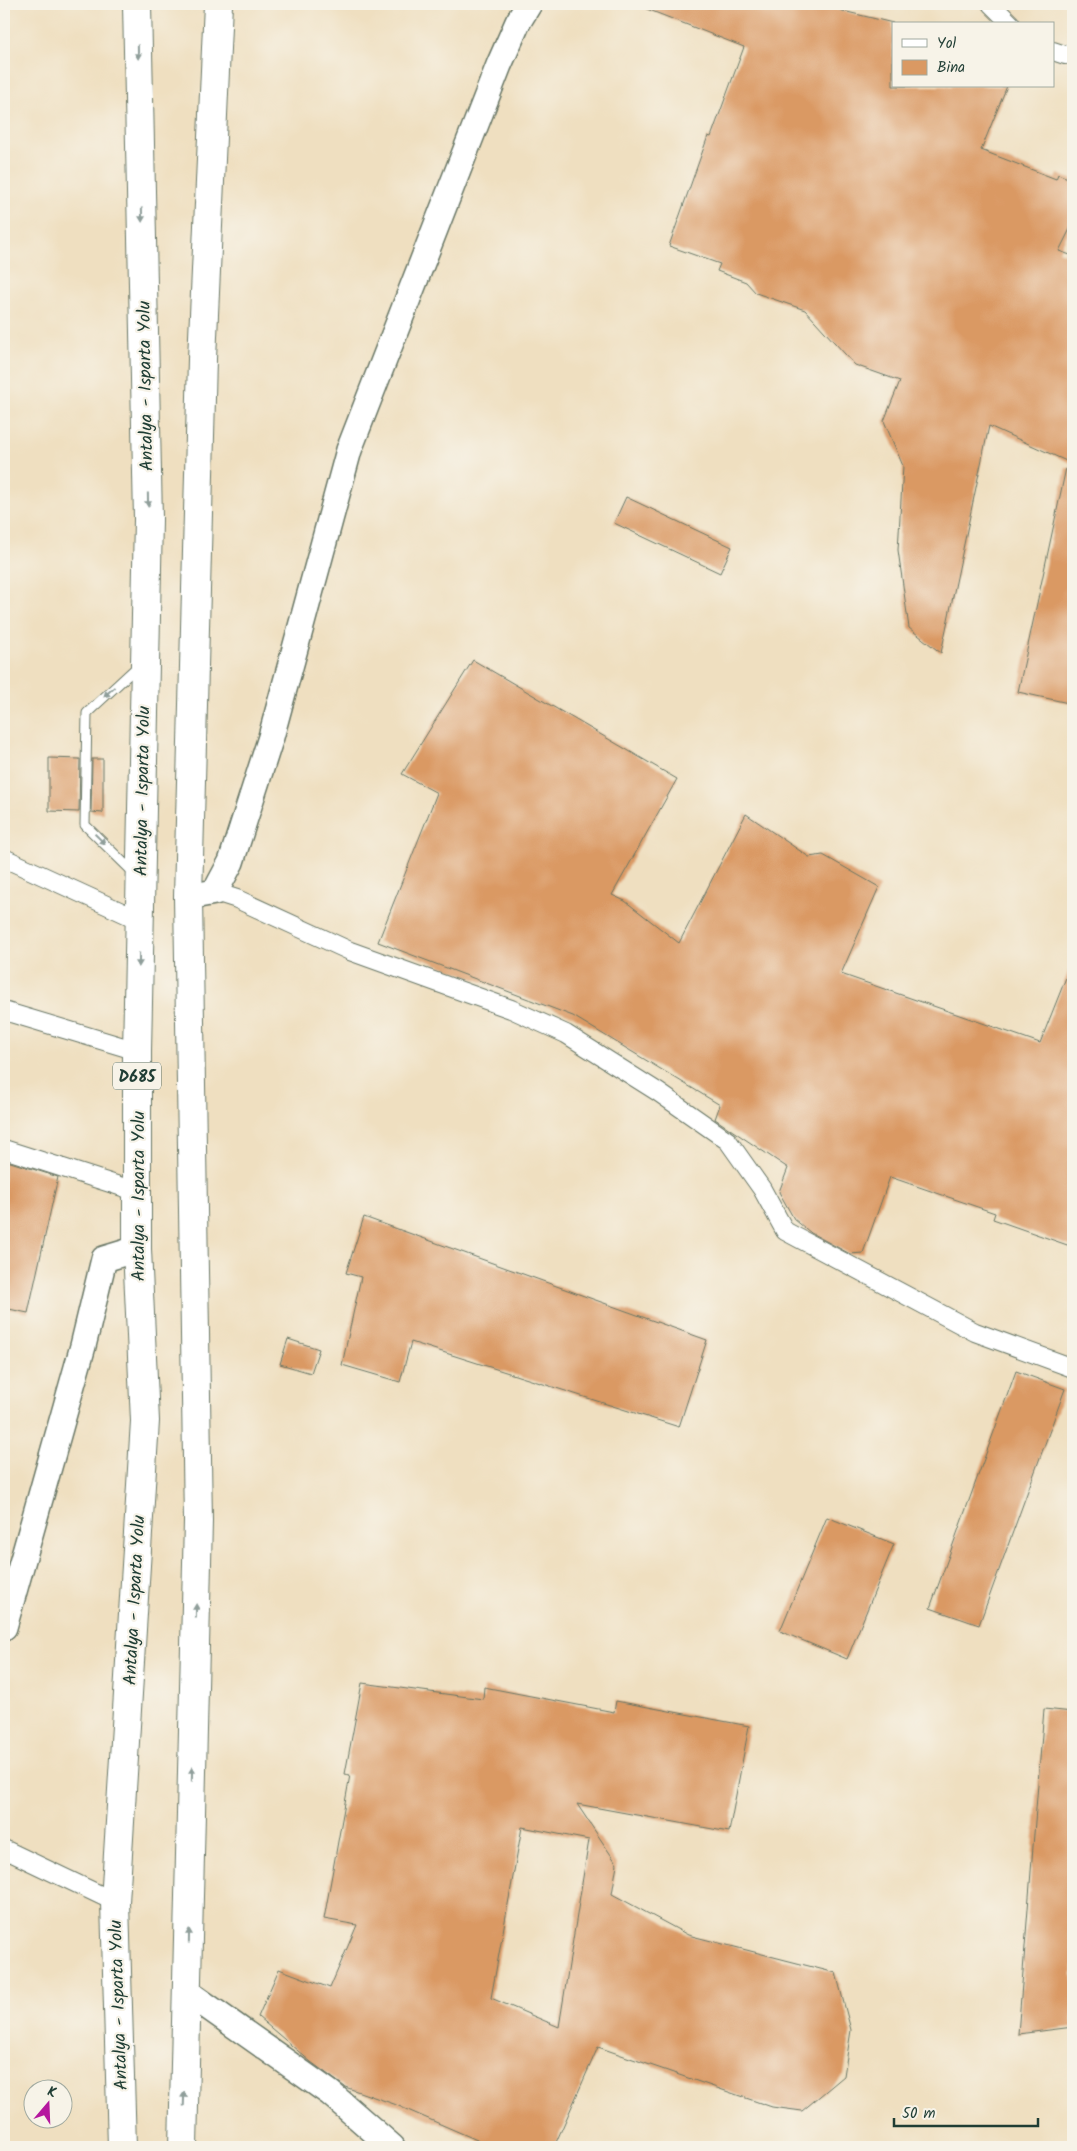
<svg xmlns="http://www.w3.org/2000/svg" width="1077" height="2151" font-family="Kalam,sans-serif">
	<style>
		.building { fill: #da9963; fill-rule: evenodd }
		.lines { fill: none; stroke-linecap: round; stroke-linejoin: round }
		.lane-casing { stroke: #687665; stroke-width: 11 }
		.street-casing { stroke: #687665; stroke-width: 20 }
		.secondary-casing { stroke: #687665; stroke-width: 28 }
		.highway-casing { stroke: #687665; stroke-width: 30 }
		.lane { stroke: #fff; stroke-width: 9 }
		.street { stroke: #fff; stroke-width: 18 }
		.secondary { stroke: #fff; stroke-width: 25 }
		.highway { stroke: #fff; stroke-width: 28 }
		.oneway { fill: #8f9e9a }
		.labels { text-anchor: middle; stroke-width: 4.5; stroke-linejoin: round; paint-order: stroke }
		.shield { fill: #f7f3e8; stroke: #60746a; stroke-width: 1 }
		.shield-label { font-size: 16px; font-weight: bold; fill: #1f3d34 }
		.street-label { font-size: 18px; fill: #1f3d34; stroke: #f7f3e8 }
	</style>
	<rect width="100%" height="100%" fill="#f7f3e8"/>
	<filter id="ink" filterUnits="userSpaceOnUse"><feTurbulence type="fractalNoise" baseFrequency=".02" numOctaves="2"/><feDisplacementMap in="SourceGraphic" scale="10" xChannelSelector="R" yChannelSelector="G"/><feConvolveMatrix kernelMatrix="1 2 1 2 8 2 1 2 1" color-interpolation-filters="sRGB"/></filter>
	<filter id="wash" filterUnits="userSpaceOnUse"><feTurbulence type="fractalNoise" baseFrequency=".0096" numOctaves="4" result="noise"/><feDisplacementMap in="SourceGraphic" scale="20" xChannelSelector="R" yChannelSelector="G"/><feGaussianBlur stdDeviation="1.12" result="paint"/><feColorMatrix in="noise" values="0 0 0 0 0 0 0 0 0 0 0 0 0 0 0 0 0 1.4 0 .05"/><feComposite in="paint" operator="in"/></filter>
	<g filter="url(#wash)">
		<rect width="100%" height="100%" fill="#efdfc0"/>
		<g id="blocks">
			<path class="building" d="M 634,4 L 822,4 L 843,11 L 893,23 L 893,86 L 1007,86 L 981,150 L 1056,179 L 1058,174 L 1073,180 L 1073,223 L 1059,251 L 1073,256 L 1073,464 L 989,426 L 941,653 L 909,628 L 898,550 L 903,466 L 884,421 L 900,381 L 855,365 L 805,310 L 756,293 L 746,282 L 717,271 L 720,264 L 669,246 L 708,136 L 711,137 L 744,47 Z
				M 1066,468 L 1073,468 L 1073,704 L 1018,692 Z
				M 626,497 L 732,547 L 720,573 L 614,523 Z
				M 473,660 L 677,779 L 612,895 L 625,901 L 679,943 L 746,814 L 809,857 L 823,855 L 879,887 L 841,974 L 1040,1043 L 1073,960 L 1073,1247 L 993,1219 L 995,1213 L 890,1177 L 863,1253 L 850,1254 L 811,1233 L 794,1219 L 779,1192 L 788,1168 L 715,1119 L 720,1105 L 573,1016 L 378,942 L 437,793 L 402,774 Z
				M 49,758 L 80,759 L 79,812 L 49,811 Z
				M 92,759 L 103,759 L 103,813 L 91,812 Z
				M 4,1160 L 58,1177 L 28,1313 L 4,1308 Z
				M 364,1217 L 707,1340 L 679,1427 L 411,1342 L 400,1382 L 342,1365 L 361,1277 L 346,1273 Z
				M 288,1339 L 319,1349 L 311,1373 L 280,1364 Z
				M 1016,1371 L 1065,1389 L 979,1625 L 930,1608 Z
				M 827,1517 L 894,1544 L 847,1659 L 780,1631 Z
				M 362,1683 L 483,1699 L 484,1687 L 614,1712 L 616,1701 L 749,1726 L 729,1832 L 577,1804 L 617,1864 L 612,1894 L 688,1935 L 836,1973 L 851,2030 L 844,2076 L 802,2111 L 772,2107 L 598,2047 L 554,2147 L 484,2147 L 477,2140 L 394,2104 L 345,2087 L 311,2062 L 258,2017 L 279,1969 L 330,1988 L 357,1925 L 324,1919 L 350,1775 L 345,1774 ZM 522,1827 L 589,1840 L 559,2027 L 491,1998 Z
				M 1044,1709 L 1073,1712 L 1073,2027 L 1018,2034 Z"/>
		</g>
	</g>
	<g filter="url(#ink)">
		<use href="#blocks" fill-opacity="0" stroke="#687665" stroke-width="1"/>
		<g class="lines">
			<defs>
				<path id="lane" d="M 134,873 L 85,825 L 87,713 L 139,665"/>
				<path id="street" d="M 991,4 L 1011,24
					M 1053,51 L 1065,55 L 1073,52
					M 4,858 L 139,920
					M 215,892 L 237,899 L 350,951 L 511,1009 L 566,1034 L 658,1092 L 728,1141 L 762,1189 L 785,1231 L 975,1332 L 1073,1368
					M 4,1011 L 137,1051
					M 4,1149 L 138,1192
					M 4,1849 L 115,1902"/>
				<path id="secondary" d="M 188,897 L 215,892 L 231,862 L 271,737 L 349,450 L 499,65 L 518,22 L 529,4
					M 4,1627 L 83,1346 L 104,1259 L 137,1249
					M 187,1992 L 330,2093 L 392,2147"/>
				<path id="highway" d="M 122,2147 L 115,1902 L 145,1421 L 137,1249 L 137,1051 L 148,519 L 137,4
					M 183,2147 L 198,1521 L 188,897 L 202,359 L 218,4"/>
			</defs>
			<use href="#lane" class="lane-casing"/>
			<use href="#street" class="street-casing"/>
			<use href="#secondary" class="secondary-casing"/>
			<use href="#highway" class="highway-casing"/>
			<use href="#lane" class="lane"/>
			<use href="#street" class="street"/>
			<use href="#secondary" class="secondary"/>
			<use href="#highway" class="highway"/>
		</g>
		<defs><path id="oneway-solid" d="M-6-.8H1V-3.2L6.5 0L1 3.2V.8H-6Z" transform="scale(1.25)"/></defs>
		<g class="oneway">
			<use href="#oneway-solid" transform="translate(138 52) rotate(89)"/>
			<use href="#oneway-solid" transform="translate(142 215) rotate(89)"/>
			<use href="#oneway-solid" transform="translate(148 500) rotate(89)"/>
			<use href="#oneway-solid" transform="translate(109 692) rotate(137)"/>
			<use href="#oneway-solid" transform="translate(100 839) rotate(44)"/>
			<use href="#oneway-solid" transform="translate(139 960) rotate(91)"/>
			<use href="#oneway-solid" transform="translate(196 1611) rotate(-89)"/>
			<use href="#oneway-solid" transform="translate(192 1774) rotate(-89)"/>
			<use href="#oneway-solid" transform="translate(189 1936) rotate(-89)"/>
			<use href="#oneway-solid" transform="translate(184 2099) rotate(-88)"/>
		</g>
	</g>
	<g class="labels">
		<rect class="shield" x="113" y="1062.5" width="48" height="27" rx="4"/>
		<g class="shield-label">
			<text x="137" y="1082">D685</text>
		</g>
		<g class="street-label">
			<text transform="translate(145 386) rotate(-91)" y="6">Antalya - Isparta Yolu</text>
			<text transform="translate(142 791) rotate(-89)" y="6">Antalya - Isparta Yolu</text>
			<text transform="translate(138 1196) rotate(-90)" y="6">Antalya - Isparta Yolu</text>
			<text transform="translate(134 1600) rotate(-87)" y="6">Antalya - Isparta Yolu</text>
			<text transform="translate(118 2005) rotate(-92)" y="6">Antalya - Isparta Yolu</text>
		</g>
	</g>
	<rect width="1077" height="2151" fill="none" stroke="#f7f3e8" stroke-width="20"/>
	<rect x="892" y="22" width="162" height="65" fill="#f7f3e8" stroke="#a1aaa0"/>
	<rect x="902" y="39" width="25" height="8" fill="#ffffff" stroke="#a1aaa0"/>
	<text x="937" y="48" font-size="15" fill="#1f3d34">Yol</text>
	<rect x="902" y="60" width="25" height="15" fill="#da9963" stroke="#a1aaa0"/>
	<text x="937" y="72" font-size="15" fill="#1f3d34">Bina</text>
	<g transform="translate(48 2104) rotate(19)"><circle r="24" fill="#f7f3e8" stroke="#a1aaa0"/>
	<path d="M0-4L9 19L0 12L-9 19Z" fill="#b5179e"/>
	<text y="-8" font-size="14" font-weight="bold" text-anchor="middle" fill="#1f3d34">K</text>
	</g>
	<path d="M894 2118v8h144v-8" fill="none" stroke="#1f3d34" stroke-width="2.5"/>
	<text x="902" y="2118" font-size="15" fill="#1f3d34" stroke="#f7f3e8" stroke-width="4" paint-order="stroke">50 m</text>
</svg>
